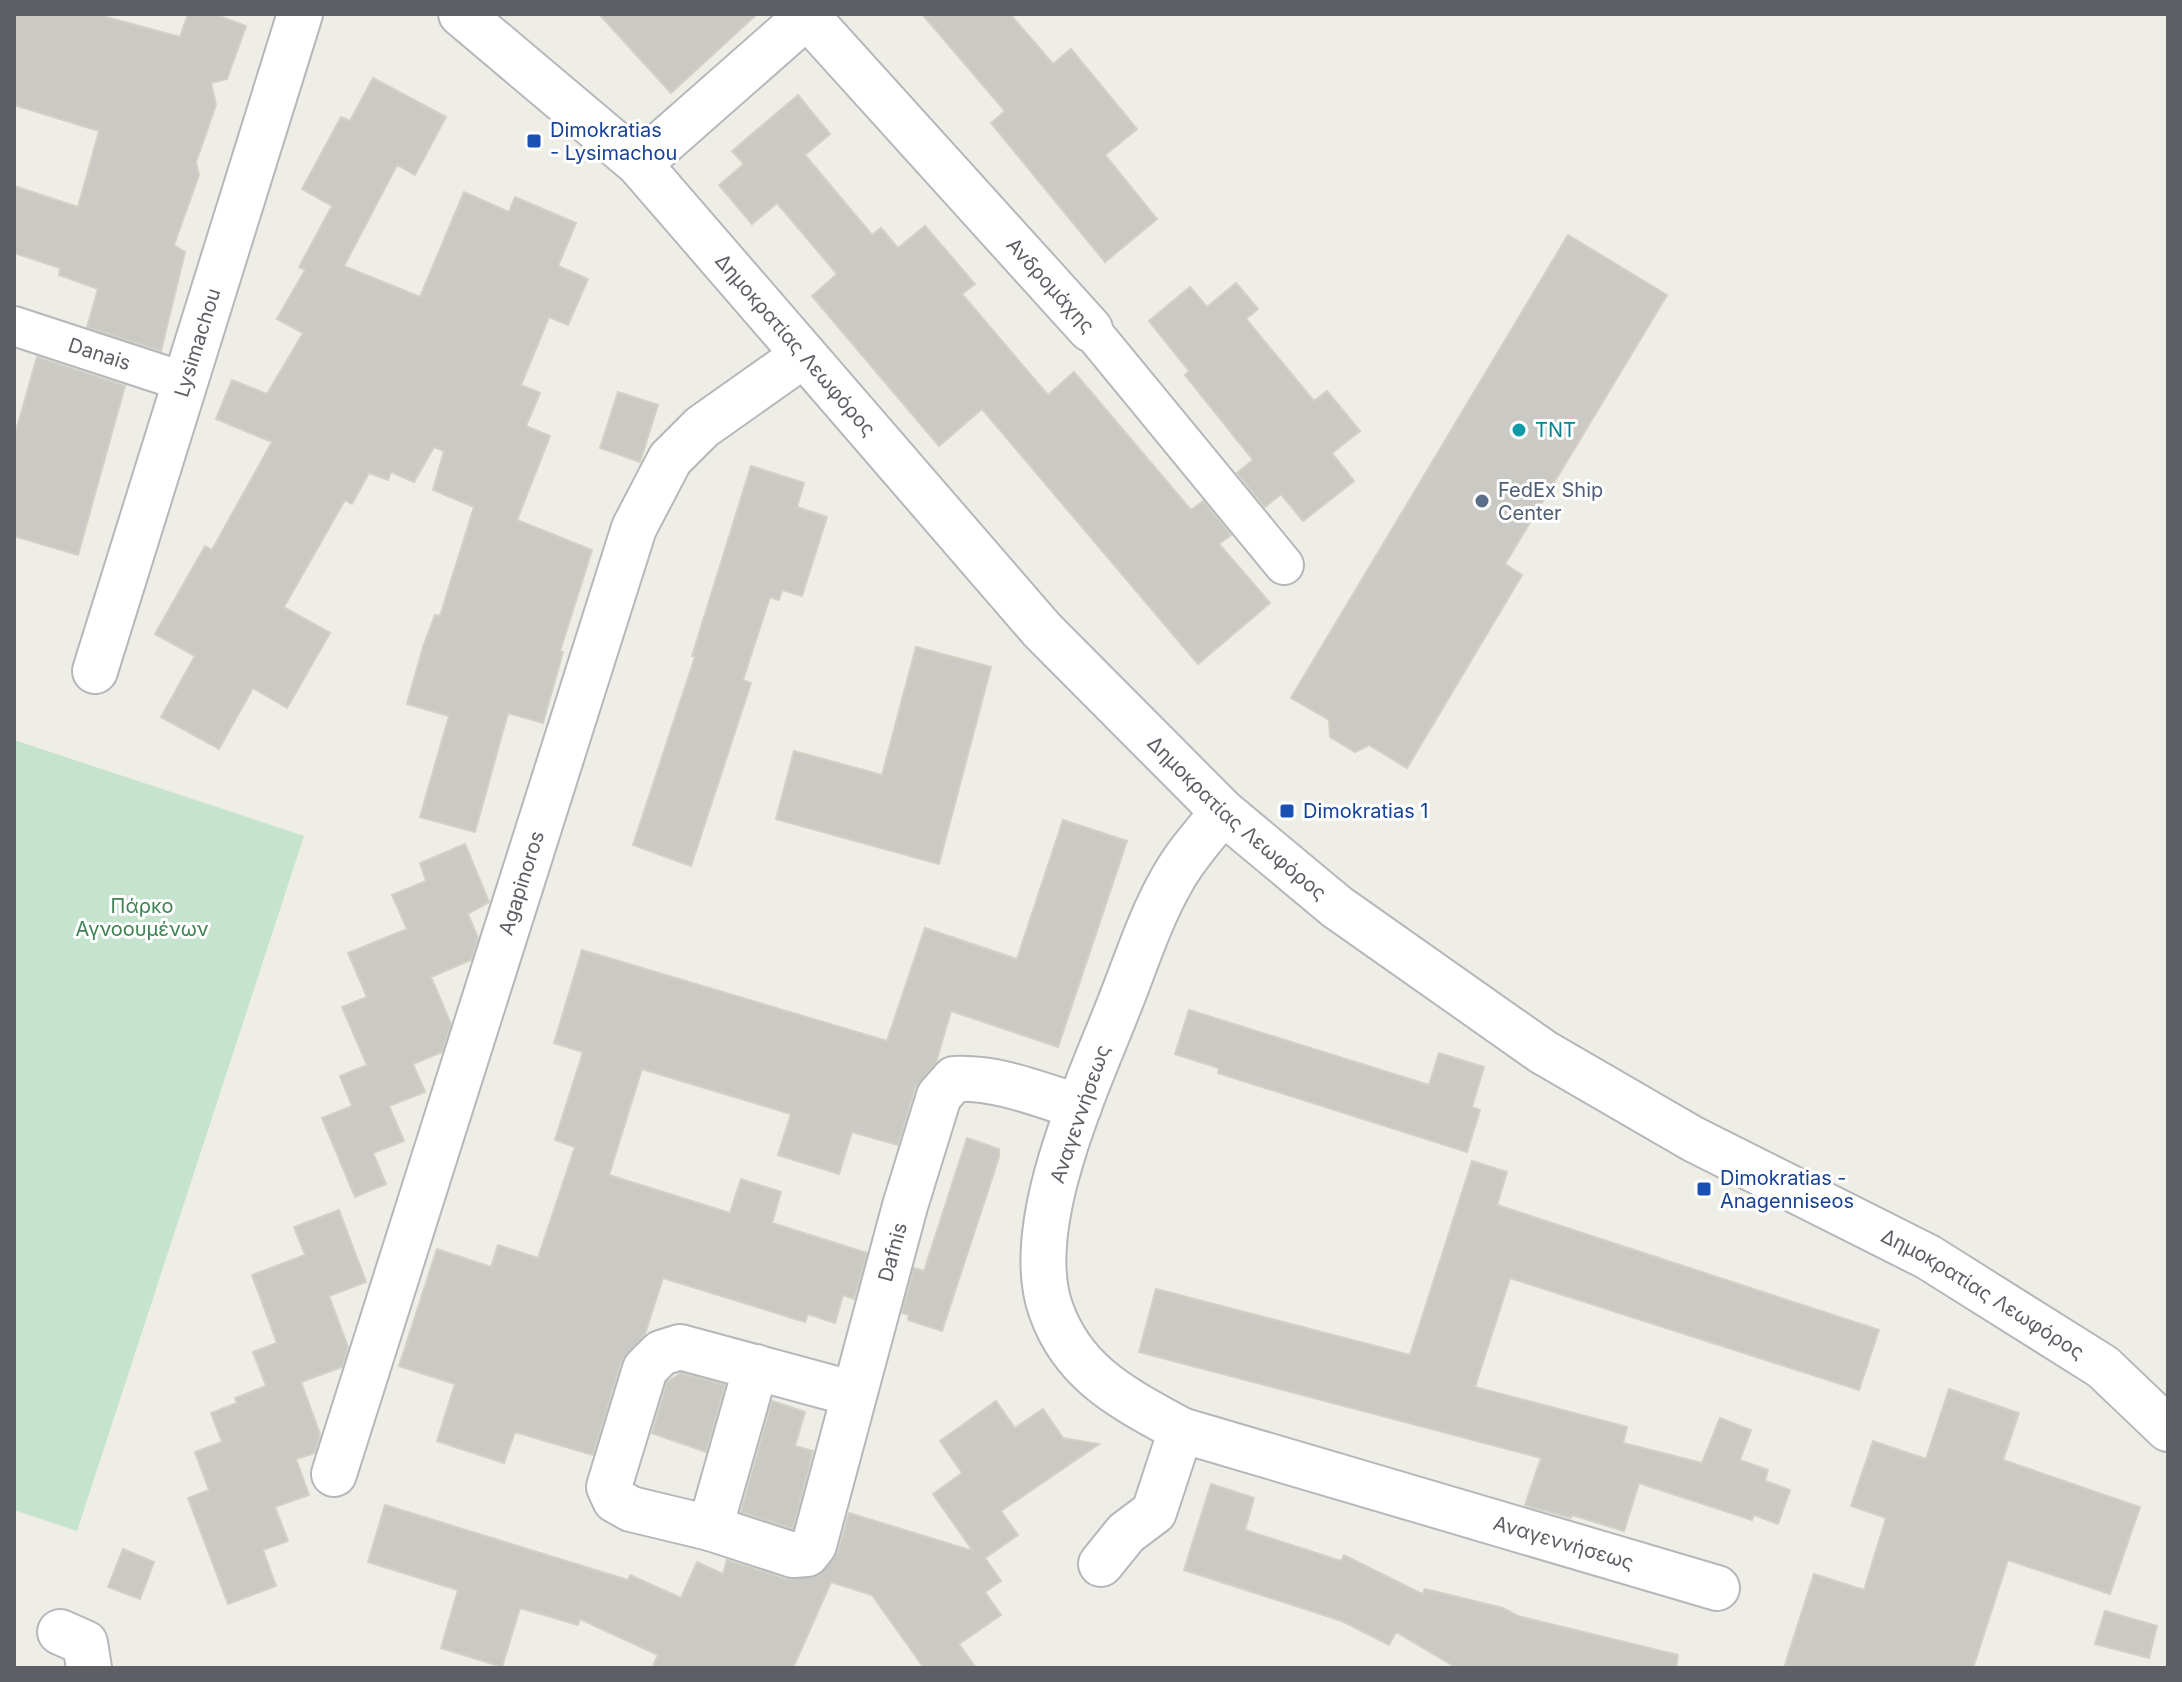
<svg xmlns="http://www.w3.org/2000/svg" width="2182" height="1682" font-family="Inter,sans-serif">
	<style>
		.park { fill: #c6e3cd }
		.building { fill: #cac9c3; stroke: #d2d1c5; stroke-width: 2 }
		.lines { fill: none; stroke-linecap: round; stroke-linejoin: round }
		.pedestrian-casing { stroke: #b6b7bb; stroke-width: 42 }
		.minor-casing { stroke: #b6b7bb; stroke-width: 48 }
		.tertiary-casing { stroke: #b6b7bb; stroke-width: 48 }
		.pedestrian { stroke: #fff; stroke-width: 38 }
		.minor { stroke: #fff; stroke-width: 44 }
		.tertiary { stroke: #fff; stroke-width: 44 }
		.transit-dot { fill: #1a4fb4; stroke: #fff; stroke-width: 3 }
		.culture-dot { fill: #0f9aa8; stroke: #fff; stroke-width: 3 }
		.service-dot { fill: #5c6f8a; stroke: #fff; stroke-width: 3 }
		.labels { text-anchor: middle; stroke-width: 6; stroke-linejoin: round; paint-order: stroke }
		.transit-label { font-size: 20px; fill: #164399; stroke: #fff; text-anchor: start }
		.street-label { font-size: 20px; fill: #5e5f65; stroke: #fff }
		.culture-label { font-size: 20px; fill: #0d838f; stroke: #fff; text-anchor: start }
		.service-label { font-size: 20px; fill: #4e5e75; stroke: #fff; text-anchor: start }
		.park-label { font-size: 20px; fill: #3f8253; stroke: #fff }
	</style>
	<rect width="100%" height="100%" fill="#eeeee6"/>
	<path class="park" d="M 14,740 L 304,836 L 77,1531 L 14,1510 Z"/>
	<path class="building" d="M 14,14 L 95,14 L 180,37 L 188,14 L 214,14 L 246,26 L 227,79 L 211,83 L 216,105 L 196,162 L 199,175 L 174,245 L 185,252 L 161,351 L 87,327 L 98,289 L 59,275 L 60,268 L 14,253 L 14,186 L 78,207 L 99,131 L 14,105 Z
		M 599,14 L 757,14 L 671,93 Z
		M 922,14 L 1010,14 L 1053,64 L 1071,49 L 1137,129 L 1105,155 L 1157,219 L 1105,262 L 991,123 L 1005,111 Z
		M 373,78 L 446,117 L 415,175 L 397,165 L 344,266 L 420,297 L 464,192 L 509,212 L 515,197 L 576,223 L 558,266 L 588,279 L 568,325 L 549,317 L 521,385 L 540,393 L 526,426 L 550,436 L 517,520 L 592,550 L 560,651 L 563,652 L 543,723 L 508,713 L 475,832 L 420,817 L 449,716 L 407,704 L 423,647 L 435,615 L 440,616 L 474,507 L 433,490 L 444,451 L 434,447 L 414,482 L 391,472 L 388,480 L 369,473 L 352,504 L 345,500 L 284,607 L 330,633 L 287,708 L 253,688 L 219,749 L 161,717 L 195,656 L 155,634 L 205,546 L 212,550 L 272,442 L 216,419 L 232,380 L 267,394 L 303,333 L 277,319 L 305,270 L 299,267 L 332,206 L 302,189 L 341,117 L 350,121 Z
		M 798,95 L 830,134 L 805,155 L 872,235 L 881,228 L 898,248 L 925,226 L 975,284 L 962,294 L 1048,395 L 1074,372 L 1191,510 L 1203,501 L 1231,535 L 1219,544 L 1270,603 L 1198,664 L 982,409 L 939,446 L 812,296 L 837,274 L 777,203 L 752,224 L 719,185 L 744,164 L 732,151 Z
		M 1568,235 L 1667,295 L 1505,564 L 1522,575 L 1407,768 L 1369,745 L 1355,752 L 1330,737 L 1329,720 L 1291,698 Z
		M 1236,283 L 1258,309 L 1246,319 L 1314,401 L 1327,391 L 1360,431 L 1332,453 L 1354,481 L 1303,521 L 1281,494 L 1265,507 L 1237,473 L 1253,460 L 1185,375 L 1189,371 L 1149,321 L 1190,287 L 1207,307 Z
		M 37,357 L 125,386 L 78,555 L 14,536 L 14,438 Z
		M 618,392 L 658,405 L 640,462 L 600,448 Z
		M 751,466 L 804,483 L 797,507 L 827,517 L 802,596 L 782,590 L 779,600 L 770,597 L 743,680 L 751,683 L 691,866 L 633,845 L 695,657 L 692,656 Z
		M 916,647 L 991,667 L 939,864 L 776,819 L 794,751 L 882,775 Z
		M 1063,820 L 1127,841 L 1058,1047 L 951,1011 L 936,1062 L 915,1088 L 898,1145 L 852,1132 L 839,1174 L 778,1155 L 791,1114 L 642,1069 L 609,1175 L 730,1213 L 741,1179 L 781,1192 L 772,1223 L 867,1253 L 854,1299 L 843,1295 L 835,1323 L 808,1314 L 805,1322 L 663,1278 L 645,1334 L 621,1362 L 593,1455 L 515,1432 L 504,1463 L 437,1441 L 455,1384 L 399,1366 L 437,1249 L 491,1267 L 498,1245 L 538,1258 L 575,1147 L 555,1140 L 583,1052 L 554,1043 L 582,950 L 887,1041 L 925,928 L 1017,959 Z
		M 465,844 L 489,902 L 468,914 L 478,938 L 471,960 L 431,977 L 451,1024 L 442,1052 L 413,1064 L 425,1092 L 389,1106 L 404,1141 L 373,1153 L 386,1184 L 355,1197 L 322,1118 L 352,1106 L 340,1076 L 367,1065 L 342,1007 L 367,997 L 348,953 L 407,929 L 392,895 L 426,881 L 420,863 Z
		M 1189,1010 L 1429,1085 L 1439,1053 L 1484,1067 L 1472,1107 L 1480,1110 L 1467,1152 L 1218,1073 L 1219,1068 L 1175,1054 Z
		M 967,1138 L 999,1149 L 999,1157 L 942,1331 L 908,1320 L 909,1315 L 902,1313 L 914,1268 L 924,1271 Z
		M 1472,1161 L 1507,1172 L 1497,1205 L 1879,1330 L 1859,1390 L 1510,1278 L 1475,1387 L 1627,1427 L 1623,1443 L 1702,1463 L 1720,1418 L 1751,1430 L 1740,1460 L 1768,1470 L 1765,1481 L 1790,1490 L 1778,1524 L 1754,1515 L 1752,1520 L 1639,1483 L 1624,1531 L 1572,1515 L 1571,1518 L 1525,1505 L 1541,1458 L 1139,1352 L 1156,1289 L 1410,1355 Z
		M 339,1210 L 366,1282 L 329,1296 L 348,1347 L 342,1367 L 301,1382 L 320,1434 L 315,1453 L 296,1459 L 309,1495 L 275,1507 L 288,1541 L 263,1550 L 276,1586 L 228,1604 L 188,1498 L 209,1490 L 195,1452 L 222,1442 L 211,1413 L 237,1403 L 235,1398 L 266,1386 L 253,1352 L 277,1343 L 252,1275 L 305,1255 L 294,1227 Z
		M 681,1373 L 725,1385 L 706,1452 L 652,1433 L 667,1382 Z
		M 1949,1389 L 2019,1413 L 2003,1460 L 2140,1507 L 2110,1594 L 2008,1560 L 1973,1668 L 1784,1668 L 1814,1574 L 1864,1590 L 1886,1518 L 1851,1506 L 1873,1441 L 1926,1459 Z
		M 772,1401 L 805,1412 L 795,1446 L 813,1451 L 793,1529 L 741,1512 Z
		M 996,1401 L 1015,1428 L 1043,1409 L 1063,1438 L 1099,1444 L 1001,1511 L 1018,1535 L 985,1558 L 1001,1581 L 985,1592 L 1001,1615 L 959,1644 L 976,1668 L 924,1668 L 872,1595 L 831,1582 L 793,1668 L 652,1668 L 658,1655 L 580,1619 L 578,1625 L 520,1608 L 502,1667 L 441,1648 L 458,1590 L 368,1562 L 385,1505 L 628,1580 L 630,1575 L 681,1598 L 697,1562 L 723,1574 L 727,1560 L 786,1579 L 818,1576 L 838,1552 L 849,1513 L 973,1551 L 933,1494 L 962,1473 L 940,1441 Z
		M 1211,1484 L 1254,1498 L 1245,1530 L 1341,1561 L 1344,1555 L 1422,1594 L 1425,1589 L 1503,1608 L 1518,1616 L 1678,1655 L 1676,1668 L 1457,1668 L 1396,1632 L 1389,1645 L 1342,1621 L 1184,1570 Z
		M 123,1549 L 154,1562 L 140,1599 L 108,1587 Z
		M 2105,1611 L 2157,1626 L 2149,1658 L 2095,1644 Z"/>
	<g class="lines">
		<defs>
			<g id="pedestrian">
				<path id="s1" d="M 14,326 L 185,382"/>
				<path d="M 1090,329 L 1284,565"/>
			</g>
			<g id="minor">
				<path id="s2" d="M 805,14 L 1090,329"/>
				<path d="M 639,164 L 807,16"/>
				<path id="s3" d="M 95,671 L 300,14"/>
				<path id="s4" d="M 1223,812 C 1205,834 1185,856 1172,880 C 1149,920 1135,966 1118,1008 C 1087,1087 1021,1227 1051,1310 C 1074,1375 1125,1399 1181,1430 L 1717,1588"/>
				<path id="s5" d="M 854,1394 L 680,1347 L 661,1353 L 645,1369 L 609,1487 L 615,1500 L 631,1509 L 710,1528 L 793,1555 L 807,1554 L 814,1545 L 905,1206 L 939,1096 L 954,1079 C 998,1077 1038,1094 1079,1107"/>
				<path id="s6" d="M 334,1474 L 634,528 L 670,459 L 702,427 L 804,355"/>
				<path d="M 710,1528 L 756,1367"/>
				<path d="M 1101,1564 L 1126,1533 L 1154,1512 L 1181,1430"/>
				<path d="M 60,1632 L 85,1643 L 89,1668"/>
			</g>
			<g id="tertiary">
				<path id="s7" d="M 461,14 L 639,164 L 1042,630 L 1223,812 L 1337,907 L 1543,1052 L 1693,1139 L 1928,1257 L 2103,1367 L 2168,1429"/>
			</g>
		</defs>
		<use href="#pedestrian" class="pedestrian-casing"/>
		<use href="#minor" class="minor-casing"/>
		<use href="#tertiary" class="tertiary-casing"/>
		<use href="#pedestrian" class="pedestrian"/>
		<use href="#minor" class="minor"/>
		<use href="#tertiary" class="tertiary"/>
	</g>
	<g class="transit-dot">
		<rect x="526" y="133" width="16" height="16" rx="4"/>
		<rect x="1279" y="803" width="16" height="16" rx="4"/>
		<rect x="1696" y="1181" width="16" height="16" rx="4"/>
	</g>
	<circle class="culture-dot" cx="1519" cy="430" r="8"/>
	<circle class="service-dot" cx="1482" cy="501" r="8"/>
	<g class="labels">
		<g class="transit-label">
			<text x="550" y="137">Dimokratias<tspan x="550" dy="23">- Lysimachou</tspan></text>
			<text x="1303" y="818">Dimokratias 1</text>
			<text x="1720" y="1185">Dimokratias -<tspan x="1720" dy="23">Anagenniseos</tspan></text>
		</g>
		<g class="street-label">
			<text dy="7" stroke="none"><textPath href="#s2" startOffset="366">Ανδρομάχης</textPath></text>
			<text dy="7" stroke="none"><textPath href="#s3" startOffset="344">Lysimachou</textPath></text>
			<text dy="7" stroke="none"><textPath href="#s7" startOffset="472">Δημοκρατίας Λεωφόρος</textPath></text>
			<text dy="7" stroke="none"><textPath href="#s1" startOffset="90">Danais</textPath></text>
			<text dy="7" stroke="none"><textPath href="#s7" startOffset="1120">Δημοκρατίας Λεωφόρος</textPath></text>
			<text dy="7" stroke="none"><textPath href="#s6" startOffset="620">Agapinoros</textPath></text>
			<text transform="translate(1080 1114) rotate(-71)" y="7">Αναγεννήσεως</text>
			<text dy="7" stroke="none"><textPath href="#s5" startOffset="876">Dafnis</textPath></text>
			<text dy="7" stroke="none"><textPath href="#s7" startOffset="2008">Δημοκρατίας Λεωφόρος</textPath></text>
			<text dy="7" stroke="none"><textPath href="#s4" startOffset="1120">Αναγεννήσεως</textPath></text>
		</g>
		<g class="culture-label">
			<text x="1535" y="437">TNT</text>
		</g>
		<g class="service-label">
			<text x="1498" y="497">FedEx Ship<tspan x="1498" dy="23">Center</tspan></text>
		</g>
		<g class="park-label">
			<text x="142" y="913">Πάρκο<tspan x="142" dy="23">Αγνοουμένων</tspan></text>
		</g>
	</g>
	<rect width="2182" height="1682" fill="none" stroke="#5e5f65" stroke-width="32"/>
</svg>
